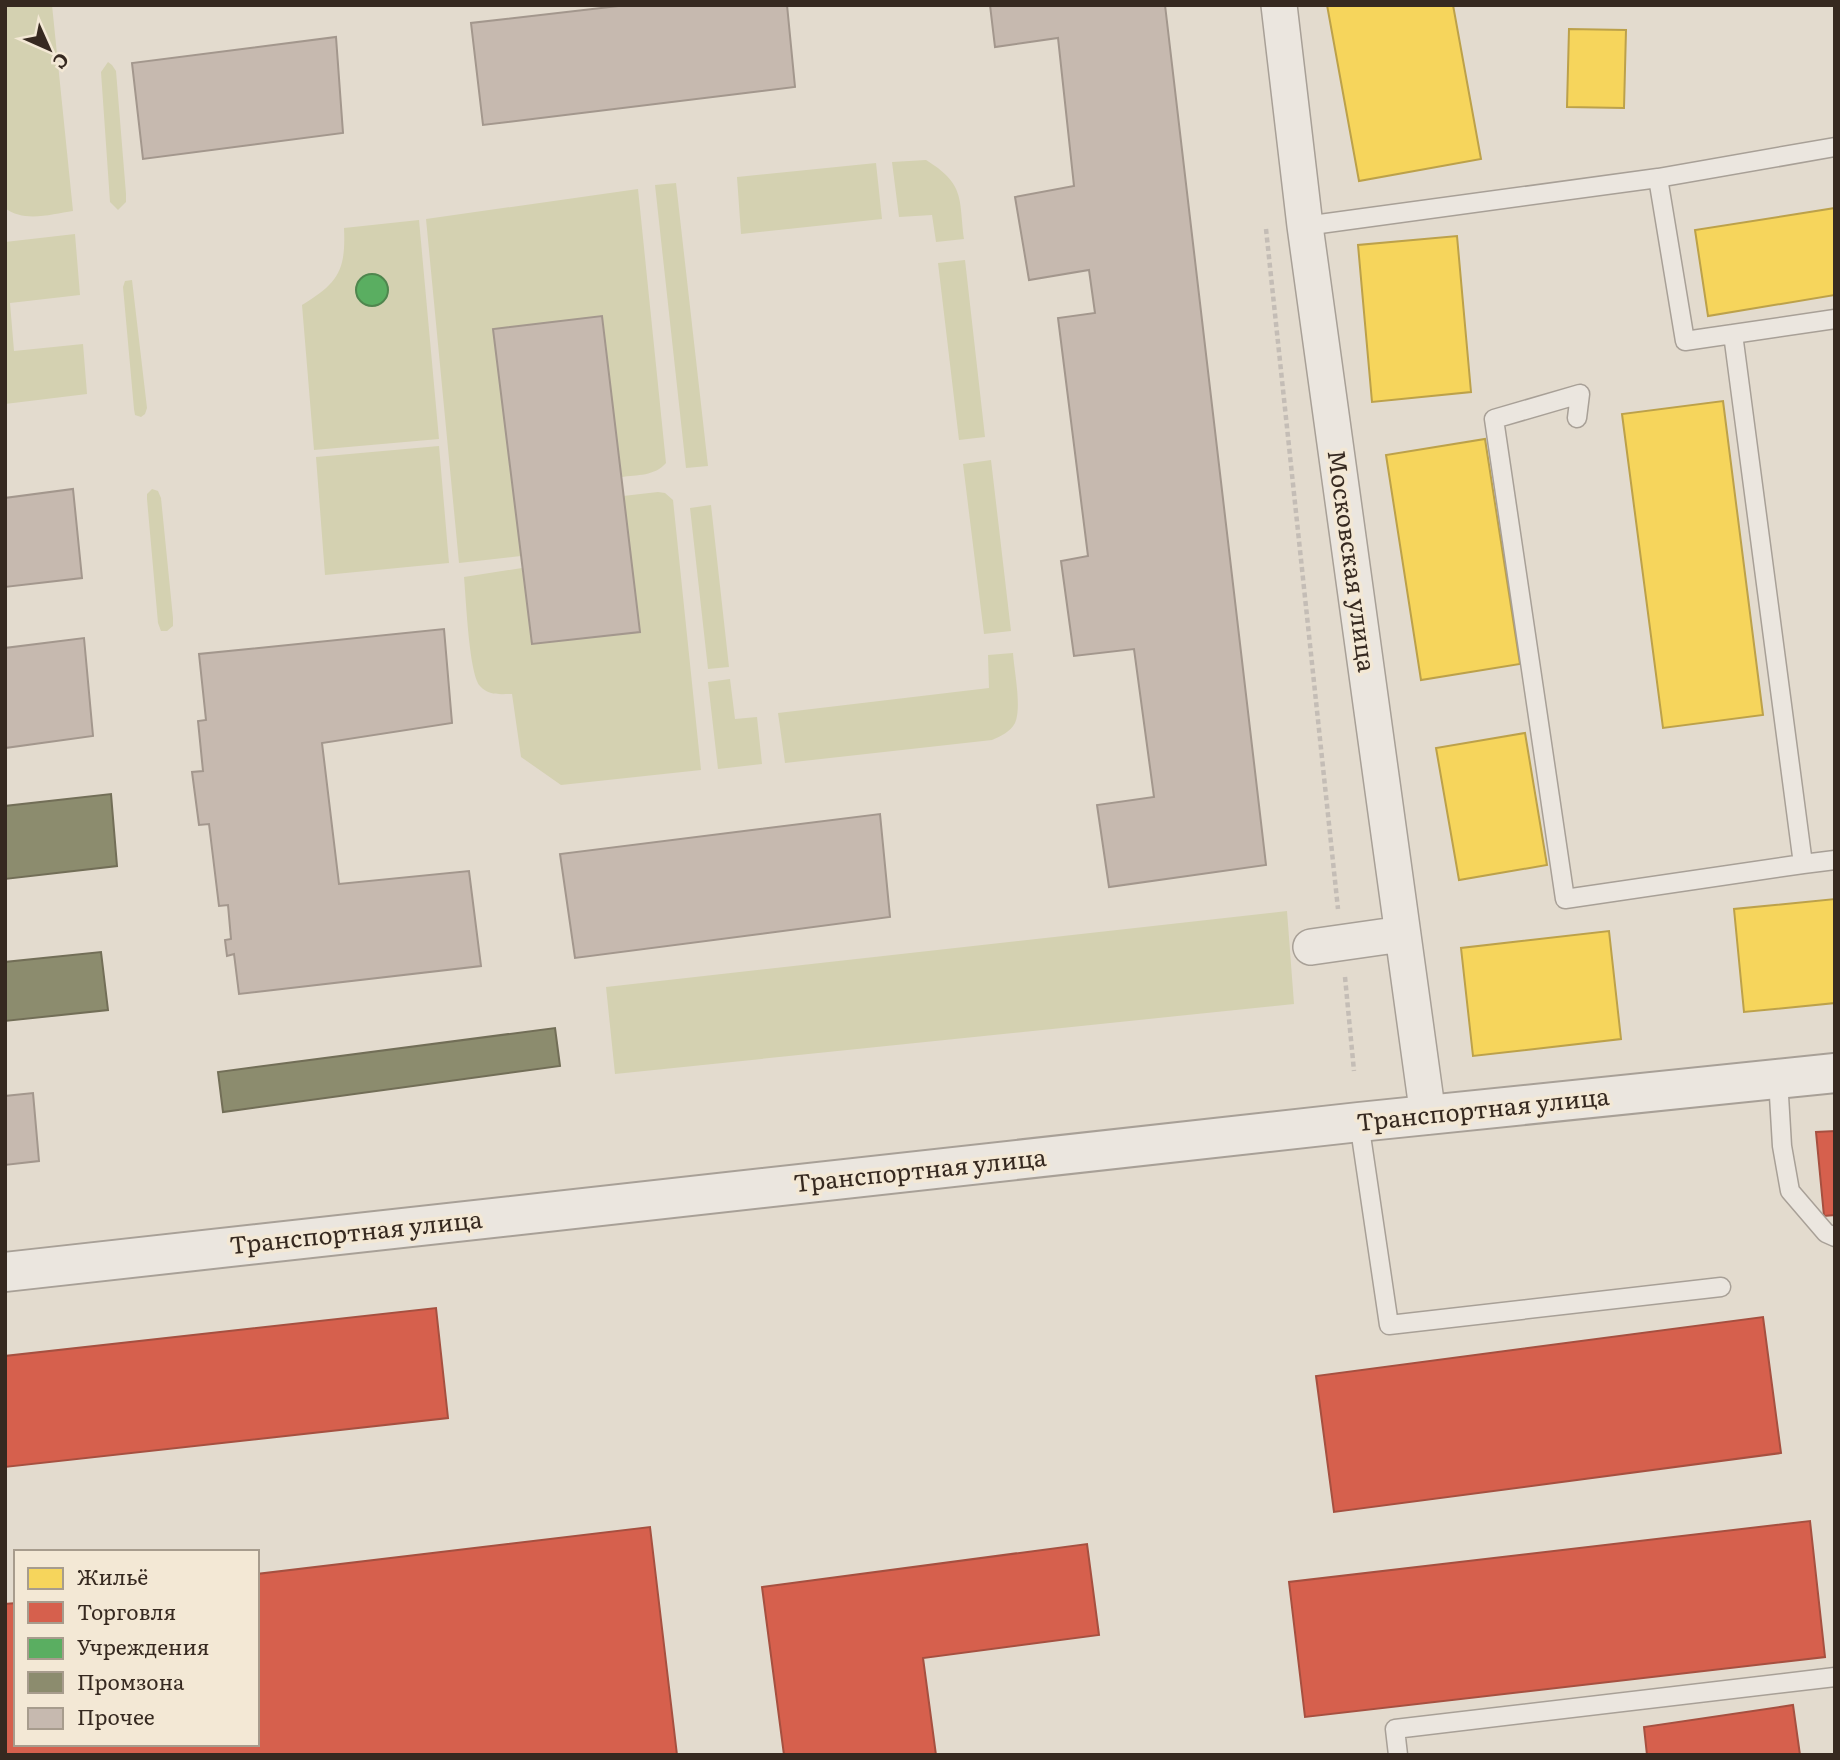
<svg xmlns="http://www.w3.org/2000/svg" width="1840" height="1760" font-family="Literata,serif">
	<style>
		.green { fill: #d4d1b1 }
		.homes { fill: #f6d55c; stroke: #bca14a; stroke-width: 2 }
		.shops { fill: #d6604d; stroke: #a65040; stroke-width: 2 }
		.public { fill: #5aae61; stroke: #4f864e; stroke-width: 2 }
		.industry { fill: #8c8c6e; stroke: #726e57; stroke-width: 2 }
		.building { fill: #c6b9af; stroke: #a3978d; stroke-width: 2 }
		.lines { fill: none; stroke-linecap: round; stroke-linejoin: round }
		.service-casing { stroke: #a8a097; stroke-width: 21 }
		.minor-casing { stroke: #a8a097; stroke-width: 38 }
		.tertiary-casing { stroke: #a8a097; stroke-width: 42 }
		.path { stroke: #c4bdb6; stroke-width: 4.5; stroke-dasharray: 5 3.5; stroke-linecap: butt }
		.service { stroke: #ebe6df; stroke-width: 18 }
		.minor { stroke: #ebe6df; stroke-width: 35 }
		.tertiary { stroke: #ebe6df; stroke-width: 38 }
		.labels { text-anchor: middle; stroke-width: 7; stroke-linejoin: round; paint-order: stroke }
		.street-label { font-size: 24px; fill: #362920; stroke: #f3e8d5 }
	</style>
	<rect width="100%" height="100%" fill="#e3dbce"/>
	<path class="green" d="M 5,5 L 52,5 L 73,211 C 52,214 24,223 5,208 Z
		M 108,62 L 112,65 L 116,71 L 126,194 L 126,202 L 118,210 L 110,202 L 101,72 Z
		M 926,160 C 965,184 959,198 964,239 L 936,242 L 932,215 L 899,217 L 892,162 Z
		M 876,163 L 882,219 L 741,234 L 737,177 Z
		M 676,183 L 708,466 L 686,468 L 655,185 Z
		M 638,189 L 666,463 C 655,476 637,475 621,477 L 602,316 L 493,329 L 521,556 L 459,563 L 426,219 Z
		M 419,220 L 439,439 L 314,450 L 302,305 C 338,283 346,271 344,228 Z
		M 75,234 L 80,295 L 10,303 L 14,351 L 83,344 L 87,394 L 5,404 L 5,242 Z
		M 965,260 L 985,437 L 959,440 L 938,263 Z
		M 132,280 L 147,408 L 145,414 L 141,417 L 135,415 L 134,409 L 123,287 L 125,281 Z
		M 439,446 L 449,563 L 325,575 L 316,457 Z
		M 991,460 L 1011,631 L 984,634 L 963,464 Z
		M 152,489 L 158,491 L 161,498 L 173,618 L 173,626 L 167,631 L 161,631 L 158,623 L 147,499 L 147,494 Z
		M 658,492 L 665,493 L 673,500 L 701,770 L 561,785 L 521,757 L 512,694 C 500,694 489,696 480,686 C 469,674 466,598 464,577 L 522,568 L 533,644 L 639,632 L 623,496 Z
		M 711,505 L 729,667 L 708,669 L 690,508 Z
		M 1013,653 C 1014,670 1022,708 1015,723 C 1010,732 1001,736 992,740 L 785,763 L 778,713 L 989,688 L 988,655 Z
		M 730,679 L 735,719 L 757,717 L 762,764 L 718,769 L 708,682 Z
		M 1287,911 L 1294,1004 L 615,1074 L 606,987 Z"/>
	<path class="homes" d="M 1327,5 L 1453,5 L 1481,159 L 1359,181 Z
		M 1569,29 L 1626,30 L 1624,108 L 1567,107 Z
		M 1835,208 L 1835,295 L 1708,316 L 1695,230 Z
		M 1457,236 L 1471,392 L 1372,402 L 1358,245 Z
		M 1723,401 L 1763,715 L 1663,728 L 1622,414 Z
		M 1485,439 L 1520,664 L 1421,680 L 1386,455 Z
		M 1525,733 L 1547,865 L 1459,880 L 1436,748 Z
		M 1835,899 L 1835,1003 L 1744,1012 L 1734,909 Z
		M 1609,931 L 1621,1039 L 1473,1056 L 1461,948 Z"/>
	<path class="shops" d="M 1835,1131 L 1835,1215 L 1824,1216 L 1816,1132 Z
		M 436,1308 L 448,1418 L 5,1467 L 5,1356 Z
		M 1763,1317 L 1781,1453 L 1334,1512 L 1316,1376 Z
		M 1810,1521 L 1825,1657 L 1305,1717 L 1289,1582 Z
		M 650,1527 L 677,1755 L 5,1755 L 5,1604 L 16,1603 L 16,1744 L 257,1744 L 257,1574 Z
		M 1087,1544 L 1099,1635 L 923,1658 L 936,1755 L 784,1755 L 762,1587 Z
		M 1793,1705 L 1800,1755 L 1647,1755 L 1644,1727 Z"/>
	<path class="public" d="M356 290a16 16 0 1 1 32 0a16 16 0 1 1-32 0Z"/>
	<path class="industry" d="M 111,794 L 117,866 L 5,879 L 5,806 Z
		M 101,952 L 108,1010 L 5,1021 L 5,962 Z
		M 555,1028 L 560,1066 L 223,1112 L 218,1072 Z"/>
	<path class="building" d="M 627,5 L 787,5 L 795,87 L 483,125 L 471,23 Z
		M 990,5 L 1165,5 L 1266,865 L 1109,887 L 1097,805 L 1154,797 L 1134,649 L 1074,656 L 1061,561 L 1088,556 L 1058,318 L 1095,313 L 1089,270 L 1029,280 L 1015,197 L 1074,186 L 1058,38 L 995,47 Z
		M 336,37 L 343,133 L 143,159 L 132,63 Z
		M 602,316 L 640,632 L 532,644 L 493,329 Z
		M 73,489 L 82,578 L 5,587 L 5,498 Z
		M 444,629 L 452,723 L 322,743 L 339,884 L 469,871 L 481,966 L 239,994 L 234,954 L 227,956 L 225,940 L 231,939 L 228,905 L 219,906 L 209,824 L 199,825 L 192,772 L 203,771 L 198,721 L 206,720 L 199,654 Z
		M 84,638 L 93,736 L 5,748 L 5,648 Z
		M 880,814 L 890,917 L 575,958 L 560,854 Z
		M 33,1093 L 39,1161 L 5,1165 L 5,1096 Z"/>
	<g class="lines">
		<defs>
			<path id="service" d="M 1658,178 L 1835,147
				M 1305,226 L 1658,178 L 1685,341 L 1835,319
				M 1733,334 L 1803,864 L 1835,860
				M 1577,418 L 1580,394 L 1494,419 L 1565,899 L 1803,864
				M 1778,1079 L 1782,1146 L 1790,1191 L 1826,1233 L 1835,1237
				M 1359,1122 L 1389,1325 L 1721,1287
				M 1398,1755 L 1395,1729 L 1835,1677"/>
			<path id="minor" d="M 1279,5 L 1305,226 L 1428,1116
				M 1311,947 L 1402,934"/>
			<path id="tertiary" d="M 5,1272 L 1359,1122 L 1835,1073"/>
		</defs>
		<use href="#service" class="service-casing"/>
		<use href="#minor" class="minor-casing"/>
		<use href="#tertiary" class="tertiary-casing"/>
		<path class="path" d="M 1266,229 L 1338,909
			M 1345,977 L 1354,1071"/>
		<use href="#service" class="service"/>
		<use href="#minor" class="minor"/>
		<use href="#tertiary" class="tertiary"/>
	</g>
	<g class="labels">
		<g class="street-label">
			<text transform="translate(1351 561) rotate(82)" y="8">Московская улица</text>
			<text transform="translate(1483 1110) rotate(-6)" y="8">Транспортная улица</text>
			<text transform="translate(920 1171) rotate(-6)" y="8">Транспортная улица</text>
			<text transform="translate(356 1233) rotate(-6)" y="8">Транспортная улица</text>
		</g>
	</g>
	<rect width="1840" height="1760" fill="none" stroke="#362920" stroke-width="14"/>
	<rect x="14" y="1550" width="245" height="196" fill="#f3e8d5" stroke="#a79c8d" stroke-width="2"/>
	<rect x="28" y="1568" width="35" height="21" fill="#f6d55c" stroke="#a79c8d" stroke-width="2"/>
	<text x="77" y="1585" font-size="21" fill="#362920">Жильё</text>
	<rect x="28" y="1602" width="35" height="21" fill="#d6604d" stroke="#a79c8d" stroke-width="2"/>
	<text x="77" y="1620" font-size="21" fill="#362920">Торговля</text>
	<rect x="28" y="1638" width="35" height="21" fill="#5aae61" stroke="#a79c8d" stroke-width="2"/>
	<text x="77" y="1655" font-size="21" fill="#362920">Учреждения</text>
	<rect x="28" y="1672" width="35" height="21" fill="#8c8c6e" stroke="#a79c8d" stroke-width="2"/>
	<text x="77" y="1690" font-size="21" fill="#362920">Промзона</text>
	<rect x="28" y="1708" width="35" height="21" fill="#c6b9af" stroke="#a79c8d" stroke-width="2"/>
	<text x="77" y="1725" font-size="21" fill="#362920">Прочее</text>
	<g transform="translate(49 49) rotate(135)" stroke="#f3e8d5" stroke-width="5" paint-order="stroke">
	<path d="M0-5L12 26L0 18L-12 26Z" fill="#362920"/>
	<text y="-10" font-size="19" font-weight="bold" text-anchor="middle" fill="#362920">С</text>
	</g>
</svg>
